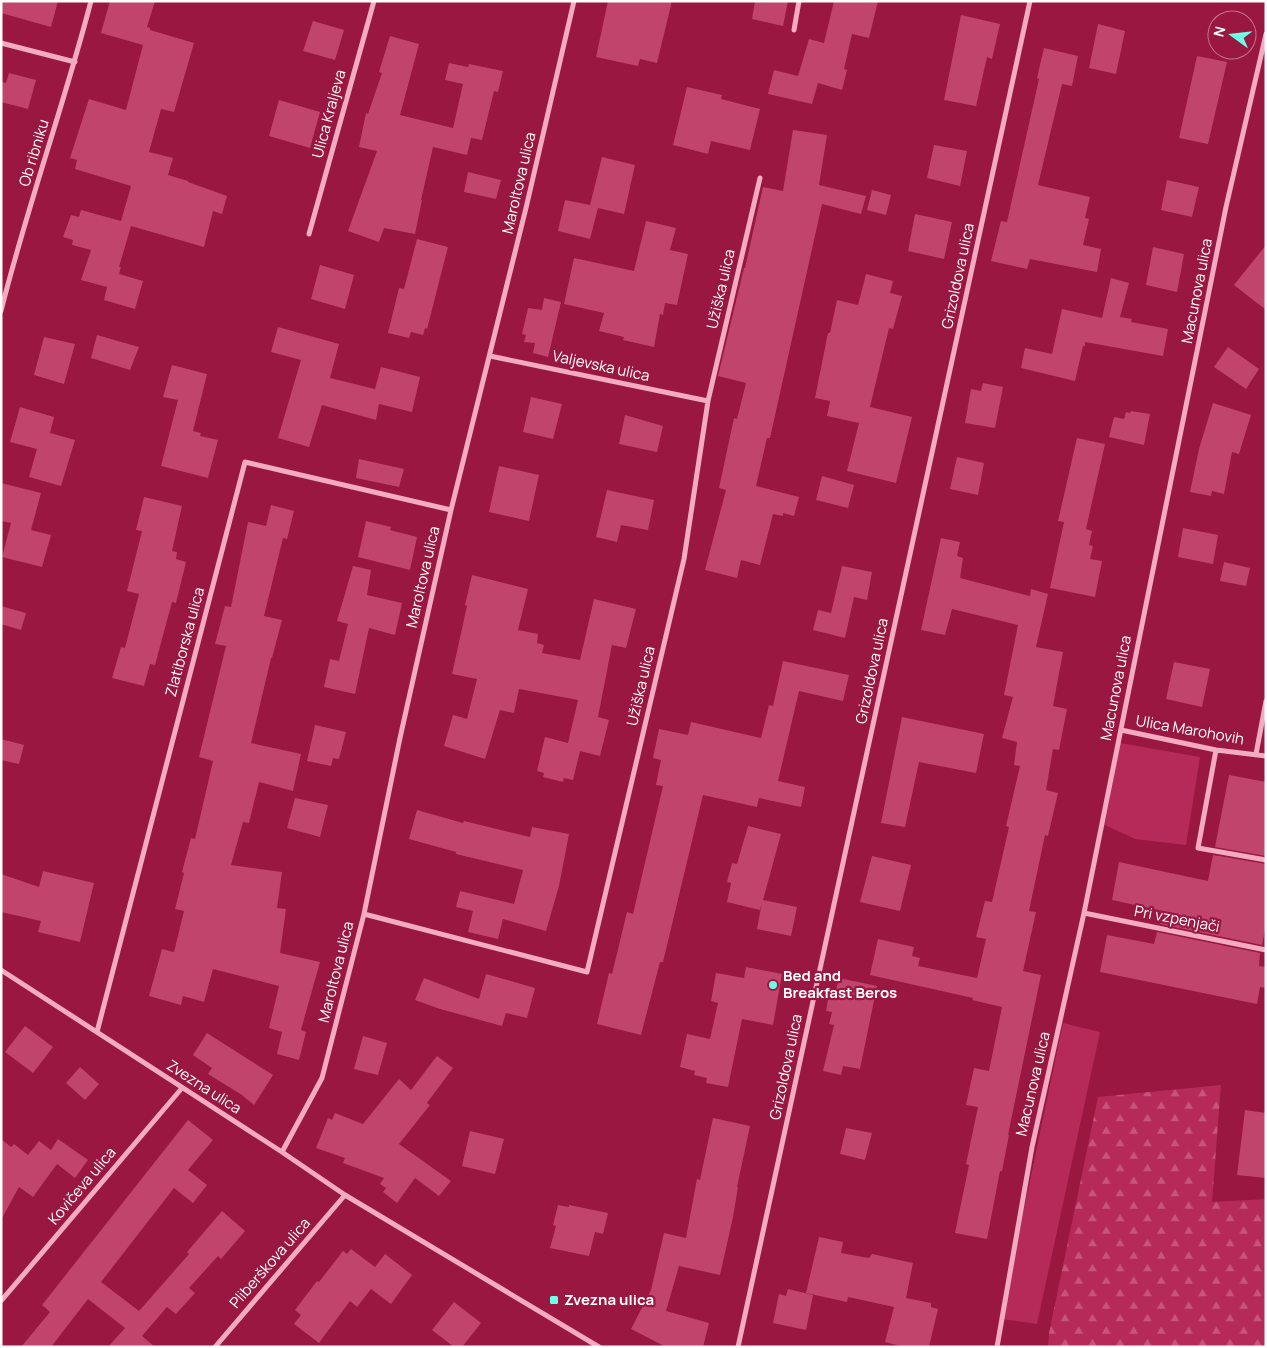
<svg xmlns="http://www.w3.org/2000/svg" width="1267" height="1348" font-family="Manrope,sans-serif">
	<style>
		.forest { fill: url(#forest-firs) }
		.park { fill: #b62a59 }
		.building { fill: #c1446d }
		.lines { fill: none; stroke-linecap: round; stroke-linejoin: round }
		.minor { stroke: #f2abc2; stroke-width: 5 }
		.poi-dot { fill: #6cffe6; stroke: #991740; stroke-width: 2 }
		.labels { text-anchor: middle; stroke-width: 4.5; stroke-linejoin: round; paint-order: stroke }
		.street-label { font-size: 15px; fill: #fff; stroke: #991740 }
		.poi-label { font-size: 15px; font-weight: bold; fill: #fff; stroke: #991740; text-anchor: start }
	</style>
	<defs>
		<pattern id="forest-firs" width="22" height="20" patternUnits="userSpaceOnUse" patternTransform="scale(1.25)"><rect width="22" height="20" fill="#b62a59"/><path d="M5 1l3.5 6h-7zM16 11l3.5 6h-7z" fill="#c5557a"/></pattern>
	</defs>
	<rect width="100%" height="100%" fill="#991740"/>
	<path class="forest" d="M 1221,1085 L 1212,1202 L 1266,1199 L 1266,1347 L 1048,1347 L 1049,1333 L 1098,1097 Z"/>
	<path class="park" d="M 1120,743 L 1200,757 L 1186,845 L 1135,839 L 1105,825 Z
		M 1063,1023 L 1100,1032 L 1037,1324 L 1001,1319 Z"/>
	<path class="building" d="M 1,1 L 58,1 L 51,27 L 1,13 Z
		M 110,1 L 155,1 L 147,27 L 150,28 L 150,30 L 194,43 L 174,112 L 161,109 L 149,152 L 173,158 L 168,175 L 188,181 L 188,182 L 227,196 L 222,214 L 213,211 L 204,247 L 131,226 L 119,267 L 121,267 L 119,274 L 143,281 L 135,309 L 104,300 L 107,287 L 81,280 L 91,250 L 72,245 L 73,240 L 63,237 L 71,215 L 79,217 L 81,210 L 121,221 L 131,186 L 75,169 L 77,160 L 70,158 L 89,99 L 126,110 L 143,45 L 101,33 Z
		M 608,1 L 672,1 L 657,63 L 640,59 L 638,66 L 596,57 Z
		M 755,1 L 788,1 L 783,26 L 752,19 Z
		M 834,1 L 878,1 L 869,38 L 852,34 L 844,69 L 847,70 L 842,90 L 818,83 L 812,104 L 768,94 L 774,70 L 798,76 L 809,39 L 824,43 Z
		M 961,15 L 1000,24 L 992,59 L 987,57 L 976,106 L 944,100 Z
		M 313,21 L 344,30 L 335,60 L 303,51 Z
		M 1098,24 L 1125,31 L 1116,74 L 1089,68 Z
		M 390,36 L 419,44 L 400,115 L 453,128 L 463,84 L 445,80 L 449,63 L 468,67 L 469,64 L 503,71 L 498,92 L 494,91 L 482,140 L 471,138 L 467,155 L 433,147 L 421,200 L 422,200 L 415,234 L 384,228 L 379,242 L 348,231 L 377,151 L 359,147 L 366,113 L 368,114 L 382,73 L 379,72 Z
		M 1044,48 L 1078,56 L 1072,86 L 1062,84 L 1038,185 L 1090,197 L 1085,218 L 1089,219 L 1083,245 L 1101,249 L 1097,272 L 1030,259 L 1027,269 L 991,261 L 1001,221 L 1007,222 L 1039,79 L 1037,78 Z
		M 1197,56 L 1227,62 L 1208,144 L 1179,138 Z
		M 9,73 L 36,80 L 28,109 L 1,102 L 1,82 L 6,83 Z
		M 687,87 L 722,95 L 721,99 L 760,109 L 750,150 L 711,141 L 708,154 L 673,145 Z
		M 279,100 L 320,112 L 310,148 L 269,136 Z
		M 793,130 L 827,135 L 819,185 L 866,196 L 861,214 L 822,204 L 770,438 L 767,438 L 756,486 L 799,497 L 794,516 L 783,513 L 783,516 L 773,514 L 760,565 L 741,560 L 737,578 L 705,570 L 726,490 L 719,488 L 734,418 L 737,419 L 746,383 L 718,376 L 744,268 L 745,268 L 763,187 L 783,191 Z
		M 934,145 L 967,151 L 960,186 L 927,178 Z
		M 602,157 L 635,165 L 624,214 L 598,208 L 590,239 L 558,231 L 565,200 L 590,205 Z
		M 468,172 L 501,180 L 496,199 L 464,192 Z
		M 1167,180 L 1199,187 L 1192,217 L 1161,210 Z
		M 872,190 L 891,195 L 886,215 L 867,210 Z
		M 915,214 L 952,222 L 944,259 L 908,251 Z
		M 646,221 L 676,228 L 670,250 L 688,254 L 677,305 L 665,303 L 663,315 L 660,314 L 654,347 L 623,340 L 624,337 L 599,331 L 604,313 L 564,304 L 574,258 L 634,271 Z
		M 417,239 L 448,247 L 427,329 L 425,328 L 423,335 L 411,332 L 409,338 L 388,333 L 399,288 L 404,289 Z
		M 1266,245 L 1266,310 L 1234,285 Z
		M 1153,247 L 1184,254 L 1177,292 L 1146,285 Z
		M 320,265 L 354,275 L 345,309 L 311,299 Z
		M 866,274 L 893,281 L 890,293 L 902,296 L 893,329 L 889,328 L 870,407 L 912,417 L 896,483 L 847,471 L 859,423 L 827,416 L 830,401 L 815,398 L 828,333 L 830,333 L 837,300 L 858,305 Z
		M 1111,278 L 1129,283 L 1120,317 L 1132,319 L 1131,322 L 1168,329 L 1163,356 L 1085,342 L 1085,346 L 1083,346 L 1075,381 L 1021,368 L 1025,348 L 1052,354 L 1062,309 L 1102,318 Z
		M 544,298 L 561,302 L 548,357 L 533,353 L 535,343 L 524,342 L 526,335 L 522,334 L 528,308 L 542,310 Z
		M 278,327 L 339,344 L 330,378 L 375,389 L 381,367 L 420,377 L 412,412 L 379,404 L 376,420 L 322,405 L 309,447 L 278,438 L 301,360 L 271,352 Z
		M 97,335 L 139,347 L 130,370 L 91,358 Z
		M 44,337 L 75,344 L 64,384 L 34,375 Z
		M 1228,347 L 1259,369 L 1246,389 L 1214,367 Z
		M 172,365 L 207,374 L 193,431 L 201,433 L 200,436 L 218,440 L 208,478 L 161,466 L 178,400 L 163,397 Z
		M 983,383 L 1003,387 L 995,428 L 965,423 L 971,389 L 981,391 Z
		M 531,397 L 562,404 L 553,439 L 523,432 Z
		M 1213,403 L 1251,415 L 1239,454 L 1232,452 L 1224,494 L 1212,491 L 1211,496 L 1190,492 L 1199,449 Z
		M 20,407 L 54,417 L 50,433 L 75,440 L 61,486 L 29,477 L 37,449 L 10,442 Z
		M 1131,411 L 1150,414 L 1144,445 L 1109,437 L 1114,417 L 1124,419 L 1126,412 L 1130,413 Z
		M 625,415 L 663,426 L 657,452 L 619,444 Z
		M 1077,438 L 1105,444 L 1086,529 L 1092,531 L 1089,545 L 1093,546 L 1090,559 L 1102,561 L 1095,597 L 1050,588 L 1064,522 L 1058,521 Z
		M 957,457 L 984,463 L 978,495 L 950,489 Z
		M 359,459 L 404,469 L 399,487 L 356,478 Z
		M 499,466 L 539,475 L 529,521 L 489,512 Z
		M 822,476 L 854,485 L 848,508 L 816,500 Z
		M 1,483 L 41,493 L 31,530 L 51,535 L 42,567 L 2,557 L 11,523 L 1,521 Z
		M 607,490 L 654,500 L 648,530 L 621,525 L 617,542 L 596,537 Z
		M 144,497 L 182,506 L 172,551 L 177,552 L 176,559 L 186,562 L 176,603 L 172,602 L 155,665 L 150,664 L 144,686 L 112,678 L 121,647 L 125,648 L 139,594 L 127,591 L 142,531 L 136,530 Z
		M 271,505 L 294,511 L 287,539 L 283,538 L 264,616 L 282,620 L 272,658 L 271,658 L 251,743 L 301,754 L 293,791 L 259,782 L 249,823 L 243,822 L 231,865 L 282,872 L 277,908 L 286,909 L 280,953 L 320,962 L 301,1030 L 306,1032 L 299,1060 L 277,1054 L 282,1032 L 269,1028 L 279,986 L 213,969 L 204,1002 L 183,996 L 181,1005 L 149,996 L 162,949 L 174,952 L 184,911 L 175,909 L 184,873 L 182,872 L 191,838 L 195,839 L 213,761 L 199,757 L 226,646 L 215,644 L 225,606 L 231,607 L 248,522 L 266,526 Z
		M 366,521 L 391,527 L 390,530 L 417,537 L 410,570 L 358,557 Z
		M 1183,528 L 1218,535 L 1213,564 L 1178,557 Z
		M 941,538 L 960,542 L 957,556 L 963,558 L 960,578 L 1030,596 L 1031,589 L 1048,594 L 1036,647 L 1063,652 L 1053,706 L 1067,709 L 1059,750 L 1053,749 L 1046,790 L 1058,793 L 1048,836 L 1045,835 L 1029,911 L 1036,912 L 1023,971 L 1041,975 L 1008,1135 L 1009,1135 L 1002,1171 L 1000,1171 L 987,1239 L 955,1233 L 969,1165 L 966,1164 L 978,1107 L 966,1105 L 974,1068 L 989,1071 L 1002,1007 L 972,1000 L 973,998 L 870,975 L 878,939 L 914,947 L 912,956 L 920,958 L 918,966 L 977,978 L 986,939 L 976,937 L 985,901 L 992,902 L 1009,827 L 1006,826 L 1020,766 L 1014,765 L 1017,742 L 1002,738 L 1013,697 L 1004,695 L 1018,625 L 952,609 L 945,635 L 921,630 Z
		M 1224,562 L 1250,568 L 1246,586 L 1220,581 Z
		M 353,566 L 371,570 L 367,595 L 402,603 L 395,635 L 369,628 L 355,694 L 324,687 L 330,659 L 339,661 L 348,624 L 337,621 Z
		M 842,566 L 872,572 L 867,600 L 854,597 L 845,638 L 813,630 L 818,610 L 831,613 Z
		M 472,575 L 528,589 L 518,630 L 538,634 L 537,643 L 544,645 L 542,653 L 580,660 L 594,599 L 636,609 L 626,648 L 612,645 L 598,717 L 609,720 L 600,756 L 580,751 L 573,780 L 564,778 L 563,782 L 543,777 L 544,773 L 537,771 L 545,737 L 568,743 L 578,700 L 519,689 L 514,713 L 500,710 L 485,759 L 444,746 L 453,715 L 467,719 L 477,679 L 452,674 L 467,606 L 465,605 Z
		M 1,606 L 26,613 L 21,630 L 1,624 Z
		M 783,661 L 849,675 L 843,701 L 799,691 L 778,781 L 805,787 L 801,807 L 759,798 L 757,807 L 703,795 L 663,962 L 660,962 L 641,1035 L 597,1024 L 609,973 L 612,974 L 627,912 L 633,914 L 663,786 L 656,785 L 661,760 L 653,758 L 659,729 L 688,735 L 691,722 L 761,738 L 769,705 L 773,706 Z
		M 1174,662 L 1210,669 L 1202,707 L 1166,699 Z
		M 902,717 L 984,734 L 976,773 L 919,762 L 905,827 L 881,823 Z
		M 315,725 L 346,732 L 339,759 L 333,758 L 331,766 L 307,761 Z
		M 1,739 L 24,745 L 19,764 L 1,760 Z
		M 1229,775 L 1266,782 L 1266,856 L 1215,847 Z
		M 295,798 L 328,805 L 320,837 L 287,828 Z
		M 417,810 L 463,823 L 464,821 L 530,837 L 532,827 L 569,834 L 559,886 L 546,931 L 503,919 L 498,939 L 468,932 L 473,911 L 456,907 L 460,891 L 514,904 L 523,870 L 456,854 L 456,852 L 409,839 Z
		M 748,826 L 781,834 L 763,900 L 797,907 L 791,936 L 757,929 L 762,902 L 760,910 L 727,902 L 731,883 L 727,882 L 732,863 L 737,864 Z
		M 1213,855 L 1266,864 L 1266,924 L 1262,945 L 1160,924 L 1163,911 L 1112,900 L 1119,862 L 1208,881 Z
		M 872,856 L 911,865 L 900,911 L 860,902 Z
		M 43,871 L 94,883 L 80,942 L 38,932 L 41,921 L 1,912 L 1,874 L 39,887 Z
		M 1157,932 L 1260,953 L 1259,966 L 1266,967 L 1266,988 L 1260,987 L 1257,1004 L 1100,972 L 1107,935 L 1154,944 Z
		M 746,967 L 782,974 L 773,1025 L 742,1019 L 728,1087 L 706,1083 L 707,1078 L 694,1075 L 695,1071 L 680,1067 L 687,1034 L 710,1039 L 718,1003 L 711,1001 L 716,973 L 744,978 Z
		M 486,974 L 535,988 L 527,1018 L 506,1013 L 502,1026 L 440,1009 L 415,1000 L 424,978 L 479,999 Z
		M 839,978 L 877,986 L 860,1069 L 843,1066 L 841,1075 L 823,1071 L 834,1025 L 829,1024 L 832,1012 L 826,1011 L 829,993 L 835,994 Z
		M 25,1026 L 53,1047 L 33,1073 L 5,1052 Z
		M 207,1033 L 273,1075 L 254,1105 L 242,1095 L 208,1074 L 212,1068 L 193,1055 Z
		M 363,1036 L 387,1043 L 378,1075 L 354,1069 Z
		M 437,1056 L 453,1068 L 427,1103 L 430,1105 L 399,1144 L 451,1181 L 439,1196 L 415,1178 L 397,1203 L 383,1192 L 386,1188 L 380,1184 L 384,1178 L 343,1163 L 345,1158 L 316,1148 L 328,1118 L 332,1120 L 335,1113 L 363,1124 L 399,1079 L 411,1090 Z
		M 80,1067 L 99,1084 L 85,1100 L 66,1083 Z
		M 1245,1110 L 1266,1113 L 1266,1178 L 1237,1175 Z
		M 713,1118 L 750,1126 L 737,1187 L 738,1187 L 733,1217 L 720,1275 L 679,1266 L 666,1311 L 709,1323 L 703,1347 L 666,1347 L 631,1329 L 651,1290 L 664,1233 L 686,1238 L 697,1179 L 700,1180 Z
		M 188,1120 L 213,1140 L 188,1170 L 207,1185 L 193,1203 L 174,1188 L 101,1282 L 139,1311 L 189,1254 L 187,1252 L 222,1211 L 245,1231 L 221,1259 L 218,1256 L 189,1288 L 195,1293 L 176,1314 L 167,1307 L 142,1336 L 155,1347 L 108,1347 L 125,1328 L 88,1299 L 51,1347 L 21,1347 L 50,1312 L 42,1305 Z
		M 846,1128 L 872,1133 L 865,1160 L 840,1154 Z
		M 470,1131 L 504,1139 L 495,1174 L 462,1166 Z
		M 1,1139 L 11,1147 L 14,1144 L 28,1155 L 39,1141 L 51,1150 L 58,1139 L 88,1160 L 75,1178 L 57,1164 L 33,1197 L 19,1187 L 1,1220 Z
		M 558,1205 L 569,1207 L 569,1205 L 608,1213 L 603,1234 L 595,1232 L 589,1256 L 550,1248 L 556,1226 L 553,1225 Z
		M 819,1237 L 843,1242 L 841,1253 L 869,1258 L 872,1254 L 913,1263 L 906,1298 L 931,1303 L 931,1307 L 938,1309 L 929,1347 L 904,1347 L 885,1342 L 894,1307 L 848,1297 L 847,1302 L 806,1293 Z
		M 351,1249 L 375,1267 L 385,1254 L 412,1275 L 391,1304 L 371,1289 L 357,1307 L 350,1301 L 319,1343 L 294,1324 L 301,1315 L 295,1310 L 317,1281 L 319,1282 L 343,1251 L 347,1254 Z
		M 788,1289 L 813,1295 L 806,1330 L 773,1323 L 779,1294 L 786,1296 Z
		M 454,1302 L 481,1323 L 462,1347 L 454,1347 L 432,1330 Z"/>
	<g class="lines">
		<path class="minor" d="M 794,30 L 799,1
			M 1,43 L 75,62
			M 309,234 L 374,1
			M 1,311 C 27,207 64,105 91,1
			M 490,356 L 708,401
			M 1121,730 L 1216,750 L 1266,756
			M 1216,750 L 1198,848 L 1266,860
			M 1256,754 L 1266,701
			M 1084,913 L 1266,950
			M 364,914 L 587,972 L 684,559 L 708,401 L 760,178
			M 1,970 L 282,1152 L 345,1195 L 599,1347
			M 97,1032 L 245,462 L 451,510
			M 282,1152 L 322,1078 L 364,914 L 400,738 L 451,510 L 526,208 L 574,1
			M 1,1301 L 182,1088
			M 215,1347 L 345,1195
			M 738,1347 L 1030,1
			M 997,1347 L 1032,1147 L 1084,913 L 1226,207 L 1266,34"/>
	</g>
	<g class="poi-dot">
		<circle cx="773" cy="985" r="5"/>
		<rect x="549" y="1295" width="10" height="10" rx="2.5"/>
	</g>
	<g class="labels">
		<g class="street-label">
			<text transform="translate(329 114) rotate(-75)" y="5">Ulica Kraljeva</text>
			<text transform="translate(34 153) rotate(-73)" y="5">Ob ribniku</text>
			<text transform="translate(519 183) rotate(-77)" y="5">Maroltova ulica</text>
			<text transform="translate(958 276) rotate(-78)" y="5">Grizoldova ulica</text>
			<text transform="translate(721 289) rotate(-77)" y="5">Užiška ulica</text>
			<text transform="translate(1197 291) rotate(-79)" y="5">Macunova ulica</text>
			<text transform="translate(601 366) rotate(12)" y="5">Valjevska ulica</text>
			<text transform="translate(423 577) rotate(-77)" y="5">Maroltova ulica</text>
			<text transform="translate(185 642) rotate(-75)" y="5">Zlatiborska ulica</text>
			<text transform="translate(872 671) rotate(-78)" y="5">Grizoldova ulica</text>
			<text transform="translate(641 686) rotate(-77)" y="5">Užiška ulica</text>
			<text transform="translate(1116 688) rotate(-79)" y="5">Macunova ulica</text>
			<text transform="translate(1190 730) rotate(10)" y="5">Ulica Marohovih</text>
			<text transform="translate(1177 919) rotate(11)" y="5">Pri vzpenjači</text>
			<text transform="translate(336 972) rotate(-76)" y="5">Maroltova ulica</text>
			<text transform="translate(786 1067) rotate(-78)" y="5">Grizoldova ulica</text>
			<text transform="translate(1033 1084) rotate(-77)" y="5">Macunova ulica</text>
			<text transform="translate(204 1087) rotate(33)" y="5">Zvezna ulica</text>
			<text transform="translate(82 1186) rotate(-50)" y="5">Kovičeva ulica</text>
			<text transform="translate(270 1263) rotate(-49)" y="5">Pliberškova ulica</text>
		</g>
		<g class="poi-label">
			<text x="783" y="981">Bed and<tspan x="783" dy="17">Breakfast Beros</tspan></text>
			<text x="564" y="1305">Zvezna ulica</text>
		</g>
	</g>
	<rect width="1267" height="1348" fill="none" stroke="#ffffff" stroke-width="5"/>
	<g transform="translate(1232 35) rotate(285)"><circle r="24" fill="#991740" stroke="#c2748c"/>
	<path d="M0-4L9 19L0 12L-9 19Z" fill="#6cffe6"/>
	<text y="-8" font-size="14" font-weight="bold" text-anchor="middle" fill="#ffffff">N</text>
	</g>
</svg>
